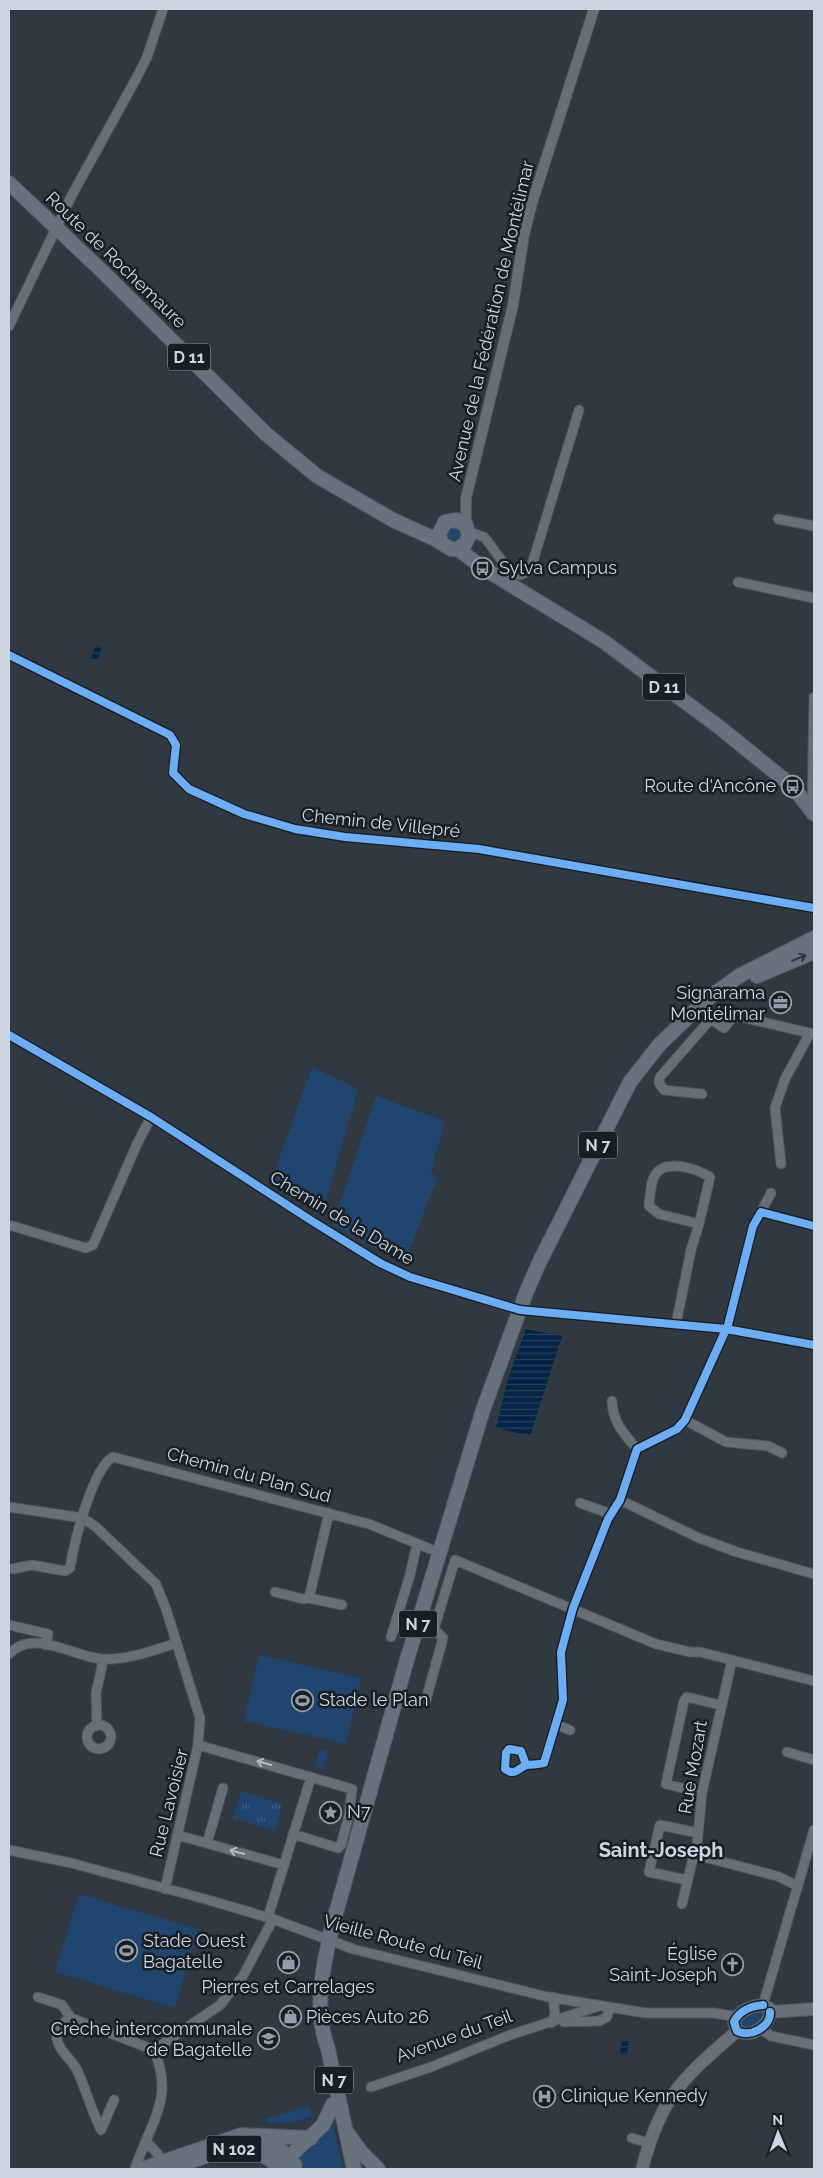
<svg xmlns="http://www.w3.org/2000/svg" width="823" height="2178" font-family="Raleway,sans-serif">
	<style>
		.grass { fill: #20466f }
		.park { fill: url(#park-tufts) }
		.water { fill: url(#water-rules) }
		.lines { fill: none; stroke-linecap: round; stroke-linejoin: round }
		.minor-casing { stroke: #50565e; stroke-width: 11 }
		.tertiary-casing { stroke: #50565e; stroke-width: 12 }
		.secondary-casing { stroke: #50565e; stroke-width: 14 }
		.primary-casing { stroke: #50565e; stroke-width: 16 }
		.minor { stroke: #696f77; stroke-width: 9 }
		.tertiary { stroke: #696f77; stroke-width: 10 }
		.secondary { stroke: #68707a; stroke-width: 12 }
		.primary { stroke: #67727d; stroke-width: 14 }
		.cycleway-casing { stroke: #181e26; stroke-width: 11 }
		.cycleway { stroke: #6dadf4; stroke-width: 8 }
		.oneway { stroke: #2c333c }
		.oneway2 { stroke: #b3bcc6 }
		.labels { text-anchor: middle; stroke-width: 5; stroke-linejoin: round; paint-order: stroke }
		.shield { fill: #181e26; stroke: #969ea8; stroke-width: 1 }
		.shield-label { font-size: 16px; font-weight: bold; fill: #ccd5e0 }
		.street-label { font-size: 18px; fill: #ccd5e0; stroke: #181e26 }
		.poi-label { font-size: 18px; fill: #ccd5e0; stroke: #181e26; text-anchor: start }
		.quarter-label { font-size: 20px; font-weight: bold; fill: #ccd5e0; stroke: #181e26 }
	</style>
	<defs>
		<pattern id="park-tufts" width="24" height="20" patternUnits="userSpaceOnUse" patternTransform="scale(1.25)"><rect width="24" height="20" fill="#20466f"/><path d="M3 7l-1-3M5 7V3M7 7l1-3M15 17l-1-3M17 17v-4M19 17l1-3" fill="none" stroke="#3f6083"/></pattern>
		<pattern id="water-rules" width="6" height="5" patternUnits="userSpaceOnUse" patternTransform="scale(1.25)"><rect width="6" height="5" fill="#042445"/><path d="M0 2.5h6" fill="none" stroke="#274360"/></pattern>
	</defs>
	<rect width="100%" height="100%" fill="#303841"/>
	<path class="grass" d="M 458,525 L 464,536 L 455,544 L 446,540 L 446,530 Z
		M 312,1067 L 351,1085 L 358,1091 L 321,1216 L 271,1181 Z
		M 376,1096 L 445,1121 L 431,1171 L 437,1179 L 404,1264 L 333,1225 Z
		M 259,1655 L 361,1678 L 346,1744 L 244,1721 Z
		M 320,1750 L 329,1752 L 323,1769 L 314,1766 Z
		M 79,1894 L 198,1929 L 175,2008 L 55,1972 Z
		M 761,2009 L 767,2015 L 752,2029 L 741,2027 L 741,2019 Z
		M 309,2106 L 313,2116 L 291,2123 L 267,2123 L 265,2119 Z
		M 332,2120 L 343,2169 L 305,2169 L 298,2157 Z"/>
	<path class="park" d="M 241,1791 L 282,1804 L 275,1831 L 233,1818 Z"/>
	<path class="water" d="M 96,645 L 102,647 L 97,661 L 91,658 Z
		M 526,1329 L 562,1336 L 530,1436 L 496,1428 L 508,1379 Z
		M 622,2040 L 629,2041 L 627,2055 L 620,2054 Z"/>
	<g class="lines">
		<defs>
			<path id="minor" d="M 9,326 L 73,193 L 137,77 L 147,57 L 163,9
				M 778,519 L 814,526
				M 469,532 L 484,537 C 498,553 500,564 520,575 L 530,571 L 579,410
				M 738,582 L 814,598
				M 9,655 L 170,735 L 176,745 L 173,773 L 189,789 L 244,814 L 295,829 L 345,837 L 479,849 L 814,908
				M 812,811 L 814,697
				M 711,1019 L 724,1028 L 735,1015
				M 9,1035 L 151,1117 L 312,1221 L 380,1263 L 410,1277 L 520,1310 L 726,1329 L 814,1345
				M 702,1094 L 664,1090 L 659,1083 L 660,1077 L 716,1013 L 741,1017 L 814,1034
				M 781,1164 L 775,1108 L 785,1079 L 810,1033
				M 761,1212 L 771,1193
				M 9,1225 L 86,1248 L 93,1245 L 137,1144 L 151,1117
				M 676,1324 L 691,1250 L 699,1224 L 710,1177 C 697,1169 666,1158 655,1175 C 650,1183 650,1197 649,1206 L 659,1214 L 699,1224
				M 612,1401 C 613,1423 624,1434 637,1449
				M 685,1420 L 726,1442 L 768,1446 L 782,1453
				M 620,1500 L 699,1538 L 737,1552 L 814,1574
				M 580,1503 L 611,1514
				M 9,1507 L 83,1518 L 96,1527 L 156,1584 L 166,1609 L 200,1718 L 198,1745 L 165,1889
				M 12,1569 L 32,1565 L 65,1571 L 70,1568 C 74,1543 92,1469 113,1457 L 369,1524 L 440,1553
				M 275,1592 L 303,1599 L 309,1598 L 329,1513
				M 309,1598 L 342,1605
				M 9,1625 L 48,1634 L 46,1645
				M 391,1637 L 410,1575 L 417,1544
				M 9,1654 C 34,1628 72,1656 101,1659 C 126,1661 154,1650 177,1643
				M 426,1700 L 443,1638 L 434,1629 L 455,1560 L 656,1644 L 690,1652 L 700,1652 L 814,1681
				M 555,1724 L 570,1730
				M87 1737a12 12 0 1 1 24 0a12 12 0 1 1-24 0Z
				M 97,1726 L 96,1693 L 102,1666 L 101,1659
				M 198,1745 L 352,1789 L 349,1815 L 341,1845 L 338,1848 L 293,1834
				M 787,1752 L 814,1760
				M 526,1765 L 521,1751 L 509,1749 L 506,1753 L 505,1769 C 516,1777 518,1767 527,1765 C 533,1764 538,1765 544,1763 L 563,1700 L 561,1652 L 573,1608 L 608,1519 L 620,1500 L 637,1449 L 677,1429 L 685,1420 L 728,1325 L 753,1226 L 761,1212 L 814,1226
				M 702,1793 L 666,1784 L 684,1701 L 687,1697 L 720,1705
				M 177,1835 L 284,1865
				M 207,1843 L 223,1788
				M 9,1850 L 71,1863 L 205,1899 L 273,1919 L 353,1949 L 548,1997 L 646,2013 L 714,2013 L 737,2017
				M 696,1855 L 777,1876 L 798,1886
				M 687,1880 L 649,1872 L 660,1825 L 698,1833
				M 682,1904 L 692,1862 L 696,1855 L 702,1793 L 732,1660
				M 268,1917 L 311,1777
				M 38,1997 L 62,2005 L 71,2018
				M 763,2005 L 814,1830
				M 564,2022 L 599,2021 L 607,2017 L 610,2007
				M 551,2023 L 555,2014 L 553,1997
				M 760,2028 L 771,2036 L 814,2045
				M 154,2050 L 220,2005 L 243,1976 L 273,1919
				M 371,2087 L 431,2067 L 510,2035 L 599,2006
				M 114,2100 L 101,2130 C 92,2111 86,2091 78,2072 C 73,2060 59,2052 57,2039 C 55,2029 63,2022 71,2018 L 154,2050
				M 632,2138 L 649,2143
				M 146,2141 L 164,2161
				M 135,2169 C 150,2122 175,2100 154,2050"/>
			<path id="tertiary" d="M 466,525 L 466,498 L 513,305 L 524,235 L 532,203 L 594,9"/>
			<path id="secondary" d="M 763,2005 L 770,2009 C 772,2025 751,2039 737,2031 L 734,2022 C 739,2011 751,2006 763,2005 Z
				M 770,2012 L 814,2009
				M 642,2169 C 661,2096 682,2079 737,2031"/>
			<path id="primary" d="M 9,183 L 103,272 L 266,434 L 317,476 L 393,520 L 435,539 L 451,549 L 458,549 L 465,544 L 469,536 L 466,525 L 456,520 L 445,522 L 439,534 L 441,543
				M 458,549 L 483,568 L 603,641 L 719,727 L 792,786 L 814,814
				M 757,976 L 814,952
				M 348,2134 L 361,2152 L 378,2169
				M 259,2137 L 280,2149 L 295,2165
				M 142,2169 L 241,2135 L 311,2138
				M 171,2169 C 210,2155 247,2134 281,2169
				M 289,2169 L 292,2154 L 323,2125 L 333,2104
				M 354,2169 L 328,2049 C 313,2009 323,1967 332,1927 L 406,1663 L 483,1410 L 526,1293 L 539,1263 L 630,1082 L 660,1044 L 706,1000 L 739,976 L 814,938"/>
		</defs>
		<use href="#minor" class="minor-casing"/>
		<use href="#tertiary" class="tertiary-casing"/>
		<use href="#secondary" class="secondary-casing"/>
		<use href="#primary" class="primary-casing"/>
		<use href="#minor" class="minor"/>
		<use href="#tertiary" class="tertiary"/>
		<use href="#secondary" class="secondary"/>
		<use href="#primary" class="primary"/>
		<defs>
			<path id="cycleway" d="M 9,655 L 170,735 L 176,745 L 173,773 L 189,789 L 244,814 L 295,829 L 345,837 L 479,849 L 814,908
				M 9,1035 L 151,1117 L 312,1221 L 380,1263 L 410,1277 L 520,1310 L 726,1329 L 814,1345
				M 526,1765 L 521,1751 L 509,1749 L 506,1753 L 505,1769 C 516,1777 518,1767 527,1765 C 533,1764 538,1765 544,1763 L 563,1700 L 561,1652 L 573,1608 L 608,1519 L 620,1500 L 637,1449 L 677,1429 L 685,1420 L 728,1325 L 753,1226 L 761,1212 L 814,1226
				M 763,2005 C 751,2006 739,2011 734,2022 L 737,2031 C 750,2038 771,2027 770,2012"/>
		</defs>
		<use href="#cycleway" class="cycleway-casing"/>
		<use href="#cycleway" class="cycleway"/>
	</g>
	<defs><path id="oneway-shaft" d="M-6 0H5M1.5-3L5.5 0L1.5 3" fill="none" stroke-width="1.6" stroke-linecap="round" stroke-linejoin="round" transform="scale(1.25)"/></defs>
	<use class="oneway" href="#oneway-shaft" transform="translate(799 958) rotate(-23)"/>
	<g class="oneway2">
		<use href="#oneway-shaft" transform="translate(264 1763) rotate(-164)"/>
		<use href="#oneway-shaft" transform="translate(237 1852) rotate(-164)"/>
	</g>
	<defs>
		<symbol id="bus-ring" viewBox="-11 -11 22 22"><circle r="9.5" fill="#181e26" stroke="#959ea8" stroke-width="1.5"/><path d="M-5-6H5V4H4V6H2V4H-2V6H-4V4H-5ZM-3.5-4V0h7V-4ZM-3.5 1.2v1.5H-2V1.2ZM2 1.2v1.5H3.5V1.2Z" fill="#959ea8"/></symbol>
		<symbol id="office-ring" viewBox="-11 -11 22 22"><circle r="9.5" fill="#181e26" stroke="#959ea8" stroke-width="1.5"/><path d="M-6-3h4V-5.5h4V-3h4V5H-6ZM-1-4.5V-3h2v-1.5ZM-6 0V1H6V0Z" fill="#959ea8"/></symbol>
		<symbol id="stadium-ring" viewBox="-11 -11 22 22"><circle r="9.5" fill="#181e26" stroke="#959ea8" stroke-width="1.5"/><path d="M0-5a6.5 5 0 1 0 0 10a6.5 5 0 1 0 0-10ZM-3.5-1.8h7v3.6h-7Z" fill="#959ea8"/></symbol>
		<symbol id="sight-ring" viewBox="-11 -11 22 22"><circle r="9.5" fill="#181e26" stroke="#959ea8" stroke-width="1.5"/><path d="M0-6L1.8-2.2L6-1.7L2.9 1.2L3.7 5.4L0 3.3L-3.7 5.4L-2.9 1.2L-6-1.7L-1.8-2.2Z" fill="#959ea8"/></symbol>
		<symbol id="shop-ring" viewBox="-11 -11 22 22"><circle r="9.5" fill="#181e26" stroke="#959ea8" stroke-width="1.5"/><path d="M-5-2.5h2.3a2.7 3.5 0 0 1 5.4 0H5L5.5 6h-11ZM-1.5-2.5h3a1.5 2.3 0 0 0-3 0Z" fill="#959ea8"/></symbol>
		<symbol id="church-ring" viewBox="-11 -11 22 22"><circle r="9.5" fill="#181e26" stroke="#959ea8" stroke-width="1.5"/><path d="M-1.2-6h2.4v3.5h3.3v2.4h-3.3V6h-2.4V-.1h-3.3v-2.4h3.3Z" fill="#959ea8"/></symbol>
		<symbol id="school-ring" viewBox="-11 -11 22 22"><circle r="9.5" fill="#181e26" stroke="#959ea8" stroke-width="1.5"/><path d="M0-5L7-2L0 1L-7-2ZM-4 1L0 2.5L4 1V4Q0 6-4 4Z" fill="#959ea8"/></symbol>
		<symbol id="hospital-ring" viewBox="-11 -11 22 22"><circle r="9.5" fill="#181e26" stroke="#959ea8" stroke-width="1.5"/><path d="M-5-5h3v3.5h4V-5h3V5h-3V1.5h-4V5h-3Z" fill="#959ea8"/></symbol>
	</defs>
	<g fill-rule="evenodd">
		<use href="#bus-ring" x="470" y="556" width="25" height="25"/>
		<use href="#bus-ring" x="780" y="774" width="25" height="25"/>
		<use href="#office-ring" x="768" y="990" width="25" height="25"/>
		<use href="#stadium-ring" x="290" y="1688" width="25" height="25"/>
		<use href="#sight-ring" x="318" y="1800" width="25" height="25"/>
		<use href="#stadium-ring" x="114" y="1938" width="25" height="25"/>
		<use href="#shop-ring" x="276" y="1950" width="25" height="25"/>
		<use href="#church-ring" x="720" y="1952" width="25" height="25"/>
		<use href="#shop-ring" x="278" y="2004" width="25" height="25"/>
		<use href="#school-ring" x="256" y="2026" width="25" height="25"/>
		<use href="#hospital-ring" x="532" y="2084" width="25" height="25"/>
	</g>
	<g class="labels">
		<g class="shield">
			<rect x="168" y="343.5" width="42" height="27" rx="4"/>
			<rect x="643" y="673.5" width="42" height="27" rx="4"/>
			<rect x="579" y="1131.5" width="38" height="27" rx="4"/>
			<rect x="399" y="1610.5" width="38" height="27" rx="4"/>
			<rect x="315" y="2066.5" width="38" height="27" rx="4"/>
			<rect x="206.5" y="2135.5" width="55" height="27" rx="4"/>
		</g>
		<g class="shield-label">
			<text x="189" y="363">D 11</text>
			<text x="664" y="693">D 11</text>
			<text x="598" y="1151">N 7</text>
			<text x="418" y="1630">N 7</text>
			<text x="334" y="2086">N 7</text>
			<text x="234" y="2155">N 102</text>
		</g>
		<g class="street-label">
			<text transform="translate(116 260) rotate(44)" y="6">Route de Rochemaure</text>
			<text transform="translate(491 321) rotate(-77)" y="6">Avenue de la Fédération de Montélimar</text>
			<text transform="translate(381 823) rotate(6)" y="6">Chemin de Villepré</text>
			<text transform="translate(342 1218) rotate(31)" y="6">Chemin de la Dame</text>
			<text transform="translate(249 1475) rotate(15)" y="6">Chemin du Plan Sud</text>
			<text transform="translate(693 1767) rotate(-80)" y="6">Rue Mozart</text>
			<text transform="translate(169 1803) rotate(-76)" y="6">Rue Lavoisier</text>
			<text transform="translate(403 1942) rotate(15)" y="6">Vieille Route du Teil</text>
			<text transform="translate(454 2036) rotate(-20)" y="6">Avenue du Teil</text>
		</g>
		<g class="poi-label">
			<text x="499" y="574">Sylva Campus</text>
			<text x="776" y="792" text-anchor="end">Route d'Ancône</text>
			<text x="765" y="999" text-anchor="end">Signarama<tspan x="765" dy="21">Montélimar</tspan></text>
			<text x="319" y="1706">Stade le Plan</text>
			<text x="347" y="1818">N7</text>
			<text x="143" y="1947">Stade Ouest<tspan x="143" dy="21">Bagatelle</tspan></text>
			<text x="717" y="1960" text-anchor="end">Église<tspan x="717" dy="21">Saint-Joseph</tspan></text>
			<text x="288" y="1993" text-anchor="middle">Pierres et Carrelages</text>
			<text x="306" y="2023">Pièces Auto 26</text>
			<text x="252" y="2035" text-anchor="end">Crèche intercommunale<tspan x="252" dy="21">de Bagatelle</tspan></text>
			<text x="561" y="2102">Clinique Kennedy</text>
		</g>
		<g class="quarter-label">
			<text x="661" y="1857">Saint-Joseph</text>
		</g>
	</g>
	<rect width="823" height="2178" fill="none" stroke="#ccd5e0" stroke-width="20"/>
	<g transform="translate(778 2133) rotate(359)" stroke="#181e26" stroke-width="4" paint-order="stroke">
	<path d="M0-4L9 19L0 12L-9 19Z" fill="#ccd5e0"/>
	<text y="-8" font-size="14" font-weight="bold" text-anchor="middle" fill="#ccd5e0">N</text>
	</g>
</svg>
